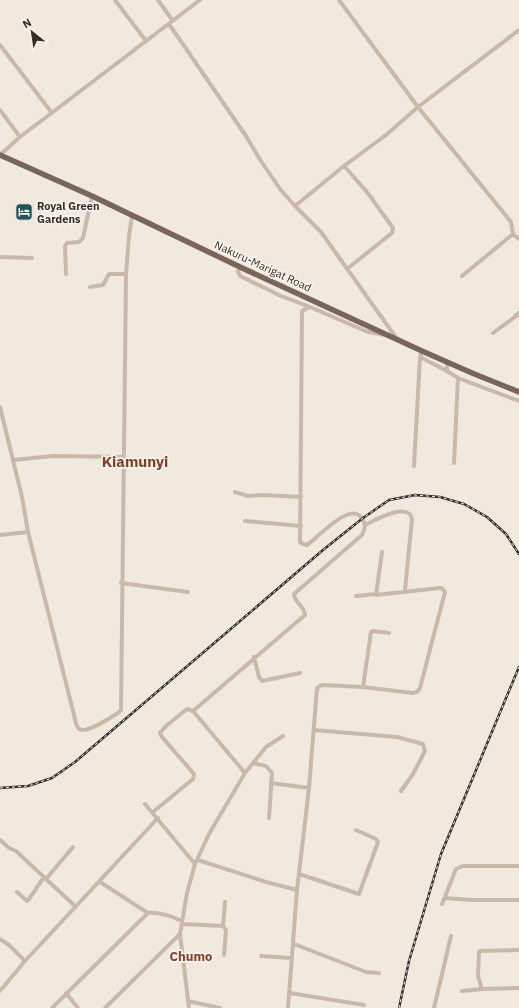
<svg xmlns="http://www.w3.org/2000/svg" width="519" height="1008" font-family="'IBM Plex Sans',sans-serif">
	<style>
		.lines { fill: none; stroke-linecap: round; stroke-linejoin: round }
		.stream { stroke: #7eabad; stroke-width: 1 }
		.minor { stroke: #c9b9ab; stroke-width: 4 }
		.major { stroke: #78655b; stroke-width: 5.5 }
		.rail-casing { stroke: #372e2a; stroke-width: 2.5 }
		.rail { stroke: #f9f3eb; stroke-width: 1; stroke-dasharray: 3; stroke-linecap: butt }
		.labels { text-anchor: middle; stroke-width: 3.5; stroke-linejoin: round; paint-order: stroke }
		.poi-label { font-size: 11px; font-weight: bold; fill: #372e2a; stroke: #f9f3eb; text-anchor: start }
		.street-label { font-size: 11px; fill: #372e2a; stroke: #f9f3eb }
		.quarter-label { font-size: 13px; font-weight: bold; fill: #833d26; stroke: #f9f3eb }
		.district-label { font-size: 15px; font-weight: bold; fill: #833d26; stroke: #f9f3eb }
	</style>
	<rect width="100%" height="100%" fill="#f2e9de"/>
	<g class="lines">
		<path class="stream" d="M 514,315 L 519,311"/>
		<path class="minor" d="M 115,0 L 146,41
			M 158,0 L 173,21
			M 339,0 L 418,107 L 511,222 L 513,234 L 519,239
			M 169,24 L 246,136 L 259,158 L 280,189 L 295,206 L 321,232 L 397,339
			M 0,45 L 52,113
			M 0,110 L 20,137
			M 0,155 L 20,137 L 200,0
			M 344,166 L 367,192 L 393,228 L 392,233 L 347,269
			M 295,206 L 344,166 L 386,135 L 418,107 L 519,30
			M 0,257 L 32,258
			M 240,267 L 238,271 L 240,276 L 281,296 L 310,307 L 368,332 L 386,335
			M 66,274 L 65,246 L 67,243 L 79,242 L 83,238 L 92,196
			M 462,276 L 513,234
			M 90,287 L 103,285 L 109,274 L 126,274
			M 493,333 L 519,314
			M 420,357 L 447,371
			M 447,362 L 447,371 L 458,378 L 519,401
			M 0,407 L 22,497 L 28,532 L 74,715 C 75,719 76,725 78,728 C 84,736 111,717 118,713 L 121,710 L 126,274 L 129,236 L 132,216
			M 13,460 L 53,456 L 124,457
			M 454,463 L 458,378
			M 414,466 L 420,357 L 422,351
			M 235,492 L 248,496 L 263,495 L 301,497
			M 245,521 L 301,526
			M 365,525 C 375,520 409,501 412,519 L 405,590
			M 0,535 L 28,532
			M 121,583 L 188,592
			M 356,596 L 376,594
			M 254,657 L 259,677 L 262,681 L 300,673
			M 363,687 L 371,632 L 373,631 L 389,633
			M 314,730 L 397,737 L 423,744 L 425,751 L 413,774 L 401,791
			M 253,763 L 266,766 L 272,773 L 269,818
			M 245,773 L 193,711 L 305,615 C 305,607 294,602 294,594 L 362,535 C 365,529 366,525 363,520 C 352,498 318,538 307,545 L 303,544 L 300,542 L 302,311 L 310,307
			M 271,783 L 309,788
			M 145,804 L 195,864
			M 153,812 L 193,779 L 194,774 L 162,737 L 160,733 L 165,727 L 187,709 L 193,711
			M 0,840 L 9,848 L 16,851 L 76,907
			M 198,860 L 266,882 L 297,890
			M 299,874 L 359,894 L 378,842 L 376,839 L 356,830
			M 46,879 L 73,847
			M 100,882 L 148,913 C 160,912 171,916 182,921
			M 17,892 L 27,901 L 29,899 L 44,877
			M 445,898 L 471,900 L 519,900
			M 442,904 L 456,869 L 463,866 L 519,866
			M 182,924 L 223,926 L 226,930 L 224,955
			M 223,926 L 225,902
			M 0,939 L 9,945 L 25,961
			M 294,944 L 366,972 L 379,973
			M 519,950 L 480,951 L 479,953 L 478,976 L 482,989 L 519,988
			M 261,956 L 291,958
			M 0,991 L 25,961 L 158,818
			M 462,991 L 482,989
			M 66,993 L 78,1008
			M 290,993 L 364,1005
			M 188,1001 L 220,1008
			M 52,1008 L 148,913
			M 105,1008 L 180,934
			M 189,1008 L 180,934 L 187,893 L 195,864 L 209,834 L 245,773 L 266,747 L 283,736
			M 288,1008 L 297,890 L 309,788 L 317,688 L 322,685 L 363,687 L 413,693 L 417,692 L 420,688 L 445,592 L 443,589 L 440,588 L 376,595 L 382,552
			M 434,1008 L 451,936"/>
		<path class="major" d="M 0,155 L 92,196 L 240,267 L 422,351 L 472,373 L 519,392"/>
		<defs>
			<path id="rail" d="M 0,788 L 28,786 L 52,778 L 75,762 L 323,550 L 363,518 L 389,500 L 415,495 L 440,497 L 464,504 L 487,517 L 506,534 L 519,554
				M 399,1008 L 409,961 L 441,854 L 519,667"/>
		</defs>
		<use href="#rail" class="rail-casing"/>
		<use href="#rail" class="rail"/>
	</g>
	<defs>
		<symbol id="hotel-square" viewBox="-11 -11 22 22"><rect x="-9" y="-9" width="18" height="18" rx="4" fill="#215357" stroke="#f9f3eb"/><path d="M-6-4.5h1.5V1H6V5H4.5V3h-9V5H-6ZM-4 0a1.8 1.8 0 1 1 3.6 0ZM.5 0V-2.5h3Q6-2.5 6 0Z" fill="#fff"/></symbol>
	</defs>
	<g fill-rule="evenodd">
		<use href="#hotel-square" x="14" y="202" width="20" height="20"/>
	</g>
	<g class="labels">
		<g class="poi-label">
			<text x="37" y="210">Royal Green<tspan x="37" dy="13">Gardens</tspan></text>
		</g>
		<g class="street-label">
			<text transform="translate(263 266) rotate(25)" y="4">Nakuru-Marigat Road</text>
		</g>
		<g class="quarter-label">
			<text x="191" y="961">Chumo</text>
		</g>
		<g class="district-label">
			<text x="135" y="467">Kiamunyi</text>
		</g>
	</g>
	<g transform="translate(32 32) rotate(330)" stroke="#f9f3eb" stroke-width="3" paint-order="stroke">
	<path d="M0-3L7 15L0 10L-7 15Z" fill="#372e2a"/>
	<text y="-6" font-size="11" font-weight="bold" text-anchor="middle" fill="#372e2a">N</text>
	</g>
</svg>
